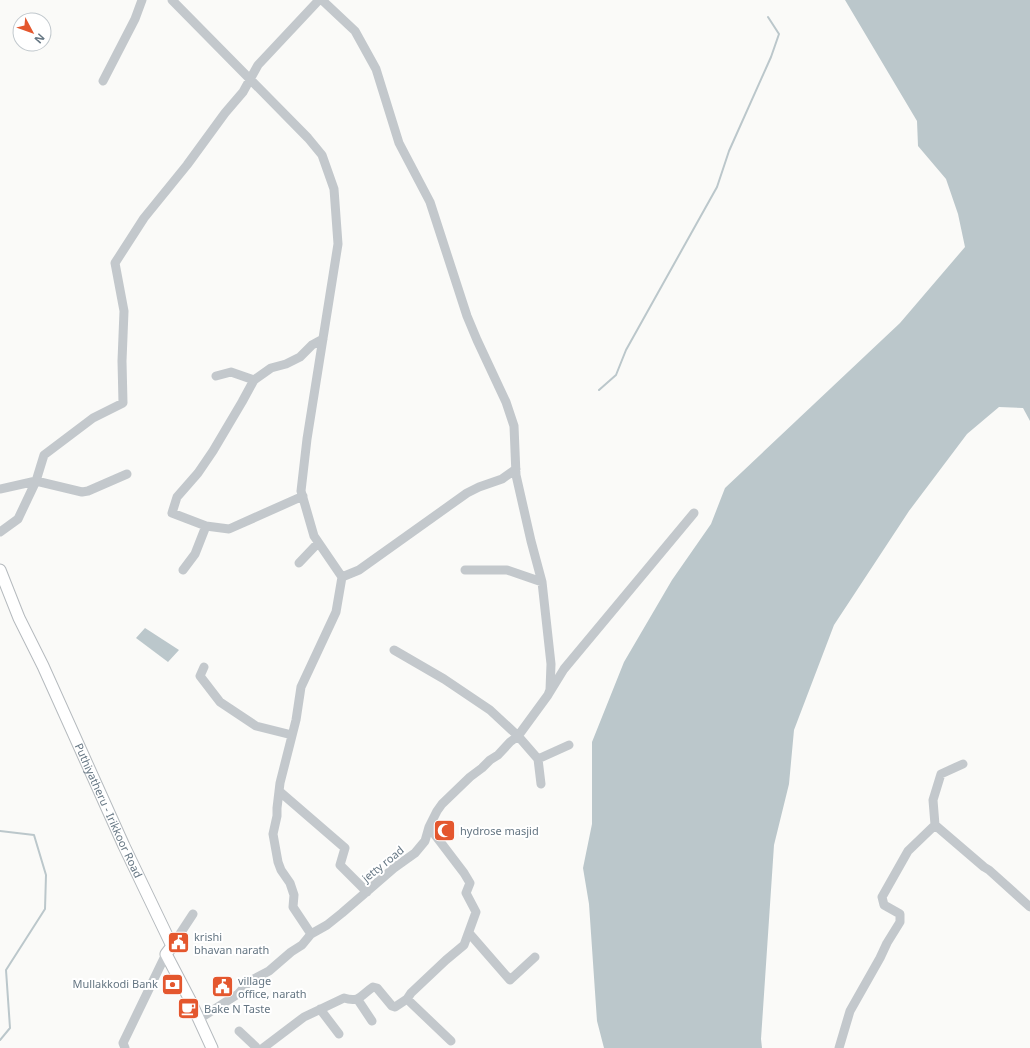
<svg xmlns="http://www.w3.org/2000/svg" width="1030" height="1048" font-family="'Noto Sans',sans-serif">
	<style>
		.water { fill: #bbc7cb }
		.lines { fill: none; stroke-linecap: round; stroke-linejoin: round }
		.stream { stroke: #bbc7cb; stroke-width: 2 }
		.major-casing { stroke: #b5babe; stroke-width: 13 }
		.minor { stroke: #c3c8cc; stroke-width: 9 }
		.major { stroke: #fff; stroke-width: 11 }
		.labels { text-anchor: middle; stroke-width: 4; stroke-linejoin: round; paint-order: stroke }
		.street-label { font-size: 11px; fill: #657683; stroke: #fff }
		.poi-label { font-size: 11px; fill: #657683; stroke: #fff; text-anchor: start }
	</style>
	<rect width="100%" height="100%" fill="#fafaf8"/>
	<path class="water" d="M 845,0 L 1030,0 L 1030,421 L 1023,408 L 999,407 L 967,434 L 909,511 L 834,625 L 794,730 L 789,784 L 774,845 L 761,1039 L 762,1048 L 604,1048 L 597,1021 L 589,904 L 583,868 L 592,824 L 592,742 L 624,662 L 672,580 L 711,524 L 725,488 L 900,323 L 965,247 L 958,214 L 946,179 L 918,146 L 917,121 Z
		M 145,628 L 179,650 L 168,662 L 136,638 Z"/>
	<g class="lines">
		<path class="stream" d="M 599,390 L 616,375 L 626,350 L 717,187 L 729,151 L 771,57 L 779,34 L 768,17
			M 0,831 L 34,835 L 46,875 L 45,909 L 6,970 L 10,1028 L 0,1040"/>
		<defs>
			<g id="major">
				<path id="s1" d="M 0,570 L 19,618 L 43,666 L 124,846 L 172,946 L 166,954 L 190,1000 L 212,1048"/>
			</g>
		</defs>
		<use href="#major" class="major-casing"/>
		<path class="minor" d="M 172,0 L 308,138 L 322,155 L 334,189 L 338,244 L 307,439 L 301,491 L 314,536 L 342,577 L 336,612 L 301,687 L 296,720 L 280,783 L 277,808 L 277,816 L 273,834 L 278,862 L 281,870 L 290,883 L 294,895 L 293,907 L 311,934
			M 322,0 L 355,31 L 376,69 L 399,143 L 430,202 L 467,316 L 477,340 L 506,402 L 514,426 L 516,475 L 531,541 L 542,582 L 551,664 L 550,690 L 548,695
			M 103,81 L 135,19 L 142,0
			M 216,376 L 231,372 L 254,380
			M 0,489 L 36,481 L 82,492 L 88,491 L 127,474
			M 303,496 L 229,529 L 206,526 L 172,513 L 177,497 L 198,473 L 213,451 L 242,402 L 254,380 L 271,368 L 286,364 L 300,357 L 312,345 L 323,339
			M 0,532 L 18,519 L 36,481 L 44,455 L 93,418 L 123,403 L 122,361 L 124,311 L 115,263 L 144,218 L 187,165 L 225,113 L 243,92 L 258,65 L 319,0
			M 299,563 L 318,543
			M 183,570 L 195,554 L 206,526
			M 465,570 L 507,570 L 542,582
			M 342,577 L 359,570 L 467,493 L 479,487 L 502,479 L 516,469
			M 394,650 L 444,679 L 490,710 L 518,736 L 538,759 L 541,784
			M 204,667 L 200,676 L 220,702 L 256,726 L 292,735
			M 538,759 L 569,745
			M 963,764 L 941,774 L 933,800 L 935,825 L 984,867 L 989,870 L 1030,907
			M 279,791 L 345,848 L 340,865 L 367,892
			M 469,933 L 510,980 L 535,957
			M 172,946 L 193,914
			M 407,999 L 451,1041
			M 358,1000 L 372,1021
			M 320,1009 L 339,1034
			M 199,1019 L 238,994 L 250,981 L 269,971 L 291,952 L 302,945 L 311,934 L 327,925 L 342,913 L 394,868 L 415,853 L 425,841 L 429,827 L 437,811 L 442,804 L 470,777 L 482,768 L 490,760 L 498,755 L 510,742 L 518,736 L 548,695 L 564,669 L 694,513
			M 239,1031 L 256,1047
			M 125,1048 L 123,1043 L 166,954
			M 263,1048 L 304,1017 L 344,998 C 360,1003 361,995 373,987 L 377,988 L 392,1006 L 395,1007 L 407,999 L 411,993 L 446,960 L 464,945 L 476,912 L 466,893 L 470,883 L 464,873 L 429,827
			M 839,1048 L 850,1011 L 880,958 L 887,943 L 900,922 L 900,914 L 884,905 L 882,897 L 908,851 L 935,825"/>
		<use href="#major" class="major"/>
	</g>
	<defs>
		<symbol id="mosque-square" viewBox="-11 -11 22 22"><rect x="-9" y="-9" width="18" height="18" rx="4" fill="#e4572e" stroke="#fff"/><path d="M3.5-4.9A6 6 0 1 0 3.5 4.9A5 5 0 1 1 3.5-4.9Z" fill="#fff"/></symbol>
		<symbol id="civic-square" viewBox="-11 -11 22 22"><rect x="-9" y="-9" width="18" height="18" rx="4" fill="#e4572e" stroke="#fff"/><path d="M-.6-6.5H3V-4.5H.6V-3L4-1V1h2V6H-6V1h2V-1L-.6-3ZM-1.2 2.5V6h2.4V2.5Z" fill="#fff"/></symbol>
		<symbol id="bank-square" viewBox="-11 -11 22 22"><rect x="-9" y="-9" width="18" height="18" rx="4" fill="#e4572e" stroke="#fff"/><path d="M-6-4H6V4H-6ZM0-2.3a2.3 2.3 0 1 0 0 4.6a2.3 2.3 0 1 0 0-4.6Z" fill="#fff"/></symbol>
		<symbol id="cafe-square" viewBox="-11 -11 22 22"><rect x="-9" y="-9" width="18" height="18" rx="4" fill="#e4572e" stroke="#fff"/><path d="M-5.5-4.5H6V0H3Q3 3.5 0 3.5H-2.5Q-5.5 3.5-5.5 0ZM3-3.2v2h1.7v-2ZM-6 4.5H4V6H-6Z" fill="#fff"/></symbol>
	</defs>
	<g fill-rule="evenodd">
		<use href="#mosque-square" x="432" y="818" width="25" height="25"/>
		<use href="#civic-square" x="166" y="930" width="25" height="25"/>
		<use href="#bank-square" x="160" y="972" width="25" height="25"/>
		<use href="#civic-square" x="210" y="974" width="25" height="25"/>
		<use href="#cafe-square" x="176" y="996" width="25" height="25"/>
	</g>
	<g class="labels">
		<g class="street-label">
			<text dy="4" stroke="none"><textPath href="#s1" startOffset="264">Puthiyatheru - Irikkoor Road</textPath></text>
			<text transform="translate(383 864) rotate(-39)" y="4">jetty road</text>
		</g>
		<g class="poi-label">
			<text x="460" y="835">hydrose masjid</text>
			<text x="194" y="941">krishi<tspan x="194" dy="13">bhavan narath</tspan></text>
			<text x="238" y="985">village<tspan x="238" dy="13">office, narath</tspan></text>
			<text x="158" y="988" text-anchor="end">Mullakkodi Bank</text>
			<text x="204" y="1013">Bake N Taste</text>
		</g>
	</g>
	<g transform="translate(32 32) rotate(131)"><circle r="19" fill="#ffffff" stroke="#c1c8cd"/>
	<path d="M0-3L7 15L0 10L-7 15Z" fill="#e4572e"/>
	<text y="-6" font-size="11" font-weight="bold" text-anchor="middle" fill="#657683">N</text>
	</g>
</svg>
